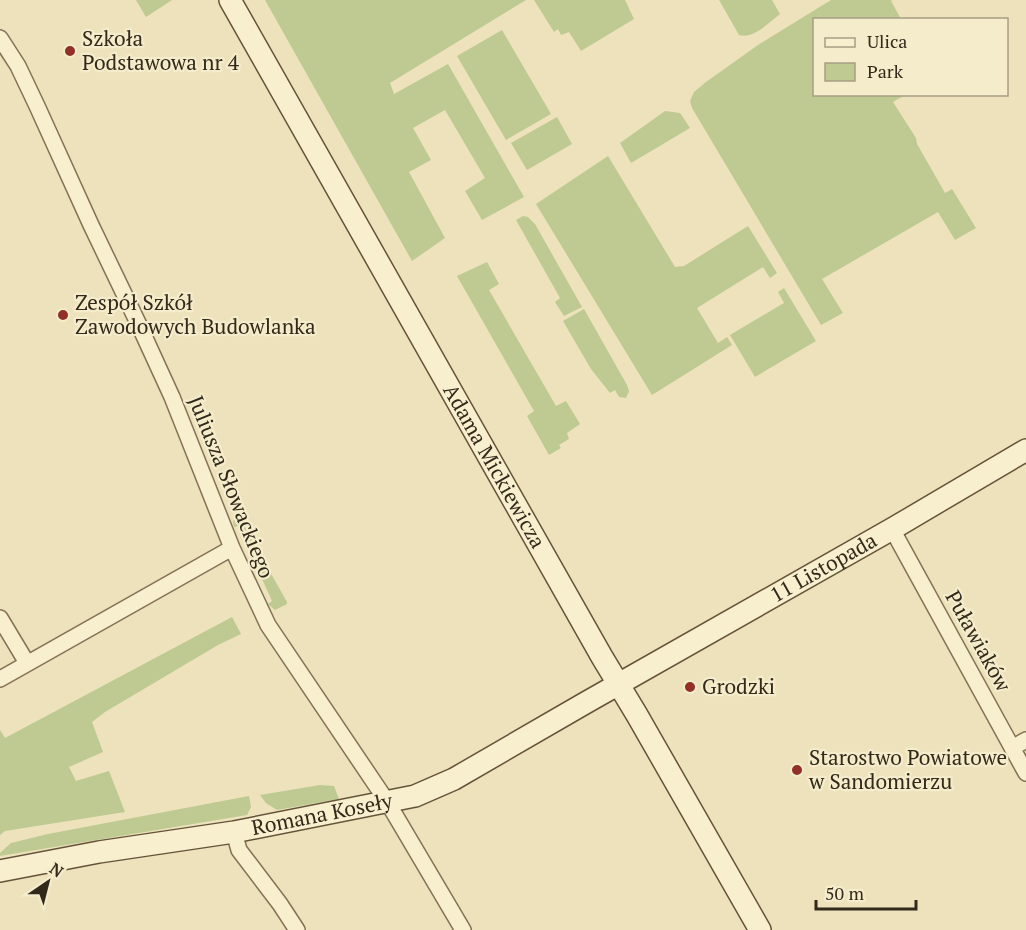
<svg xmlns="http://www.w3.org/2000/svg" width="1026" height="930" font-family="'PT Serif',serif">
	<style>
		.green { fill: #beca91 }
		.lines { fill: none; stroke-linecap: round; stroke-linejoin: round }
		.street-casing { stroke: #847256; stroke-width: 18 }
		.secondary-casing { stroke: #655339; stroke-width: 24 }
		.street { stroke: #f8efcf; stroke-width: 15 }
		.secondary { stroke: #f8efcf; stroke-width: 21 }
		.poi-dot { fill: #922f27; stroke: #f4eccb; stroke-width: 2 }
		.labels { text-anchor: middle; stroke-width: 4.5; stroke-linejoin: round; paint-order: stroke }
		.poi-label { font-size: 21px; fill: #33291b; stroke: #f4eccb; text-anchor: start }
		.street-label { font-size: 21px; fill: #33291b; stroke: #f4eccb }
	</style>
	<rect width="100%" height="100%" fill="#ede2bc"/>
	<path class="green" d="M 136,0 L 172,0 L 146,17 Z
		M 265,0 L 526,0 L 390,83 L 394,94 L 448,64 L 524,197 L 482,220 L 465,191 L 485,178 L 445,110 L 413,128 L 431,160 L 409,172 L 445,238 L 412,261 Z
		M 534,0 L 625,0 L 634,19 L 581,51 L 569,32 L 561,35 L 558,29 L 554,32 Z
		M 719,0 L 772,0 L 780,14 C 768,23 754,39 739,35 Z
		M 831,0 L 892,0 L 891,1 L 901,19 L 814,20 L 814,94 L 905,95 L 893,102 L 916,138 L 917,144 L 945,193 L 952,189 L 976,228 L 955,240 L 938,212 L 822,279 L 843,313 L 821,325 L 692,108 L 690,101 L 694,92 L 706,82 L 758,45 Z
		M 502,30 L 551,114 L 506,140 L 457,56 Z
		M 665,111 L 680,113 L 690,128 L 631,163 L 620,143 Z
		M 557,117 L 572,144 L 527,170 L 511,143 Z
		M 608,156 L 675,267 L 684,266 L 748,226 L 777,273 L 770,278 L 763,267 L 697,308 L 718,343 L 727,337 L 732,345 L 652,395 L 536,204 Z
		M 523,216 L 528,217 L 535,224 L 582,307 L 564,316 L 555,302 L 560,298 L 516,220 Z
		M 487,262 L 499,284 L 489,290 L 556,406 L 566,401 L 580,424 L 567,433 L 569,439 L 559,445 L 561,448 L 549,455 L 527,416 L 534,411 L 457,276 Z
		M 784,288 L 816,341 L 755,377 L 730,335 L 784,303 L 778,292 Z
		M 584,309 L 627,385 L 629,391 L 626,398 L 619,397 L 615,390 L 610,393 L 591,369 L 563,321 Z
		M 237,513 L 287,602 L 287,604 L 275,610 L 268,604 L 272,601 L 238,526 L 234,527 L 233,522 Z
		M 232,617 L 241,634 L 218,645 L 105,712 L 92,722 L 103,752 L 69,767 L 76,781 L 109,771 L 125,812 L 5,831 L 0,835 L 0,730 L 5,738 Z
		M 320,785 L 334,786 L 339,799 L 277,810 L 266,803 L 260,795 Z
		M 249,796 L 251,807 L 247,815 L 0,856 L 0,853 L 11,843 L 48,834 Z"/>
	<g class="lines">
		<defs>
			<path id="street" d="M 0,38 L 18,66 L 37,106 L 91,225 L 139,325 L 172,397 L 232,548 L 268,625 L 388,803 L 463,930
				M 892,529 L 1026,773
				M 0,618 L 27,663
				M 0,679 L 232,548
				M 1012,748 L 1026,740
				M 234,832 L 239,850 L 280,904 L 297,930"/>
			<g id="secondary">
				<path id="s1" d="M 230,0 L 602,657 L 637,715 L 760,930"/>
				<path id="s2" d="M 0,871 L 99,852 L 234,832 L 415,796 L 454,779 L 587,702 L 892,529 L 1026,450"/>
			</g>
		</defs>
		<use href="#street" class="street-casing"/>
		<use href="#secondary" class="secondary-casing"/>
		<use href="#street" class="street"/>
		<use href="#secondary" class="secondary"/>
	</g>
	<g class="poi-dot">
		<circle cx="70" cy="51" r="6"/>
		<circle cx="63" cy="315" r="6"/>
		<circle cx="690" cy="687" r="6"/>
		<circle cx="797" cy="770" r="6"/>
	</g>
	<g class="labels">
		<g class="poi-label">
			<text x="82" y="46">Szkoła<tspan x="82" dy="24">Podstawowa nr 4</tspan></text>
			<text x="75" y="310">Zespół Szkół<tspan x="75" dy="24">Zawodowych Budowlanka</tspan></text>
			<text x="702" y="694">Grodzki</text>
			<text x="809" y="765">Starostwo Powiatowe<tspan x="809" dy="24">w Sandomierzu</tspan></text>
		</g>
		<g class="street-label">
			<text dy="7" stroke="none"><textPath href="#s1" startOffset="536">Adama Mickiewicza</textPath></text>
			<text transform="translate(231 487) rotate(68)" y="7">Juliusza Słowackiego</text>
			<text dy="7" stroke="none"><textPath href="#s2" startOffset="890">11 Listopada</textPath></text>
			<text transform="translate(978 641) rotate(61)" y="7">Puławiaków</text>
			<text dy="7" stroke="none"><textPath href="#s2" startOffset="327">Romana Koseły</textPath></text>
		</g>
	</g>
	<rect x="813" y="18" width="195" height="78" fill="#f4eccb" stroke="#a79e85" stroke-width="1.5"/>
	<rect x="825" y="38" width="30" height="9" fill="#f8efcf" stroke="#a79e85" stroke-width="1.5"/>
	<text x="867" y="48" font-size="18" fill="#33291b">Ulica</text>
	<rect x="825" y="63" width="30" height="18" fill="#beca91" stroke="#a79e85" stroke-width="1.5"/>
	<text x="867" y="78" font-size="18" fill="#33291b">Park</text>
	<g transform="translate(48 882) rotate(35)" stroke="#f4eccb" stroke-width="4.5" paint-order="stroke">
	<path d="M0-4.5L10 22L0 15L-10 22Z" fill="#33291b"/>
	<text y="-9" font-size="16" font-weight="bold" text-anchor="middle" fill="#33291b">N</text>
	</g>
	<path d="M816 900v9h100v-9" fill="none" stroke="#33291b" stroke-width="3"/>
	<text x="825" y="900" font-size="18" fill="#33291b" stroke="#f4eccb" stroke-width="4.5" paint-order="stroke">50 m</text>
</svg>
